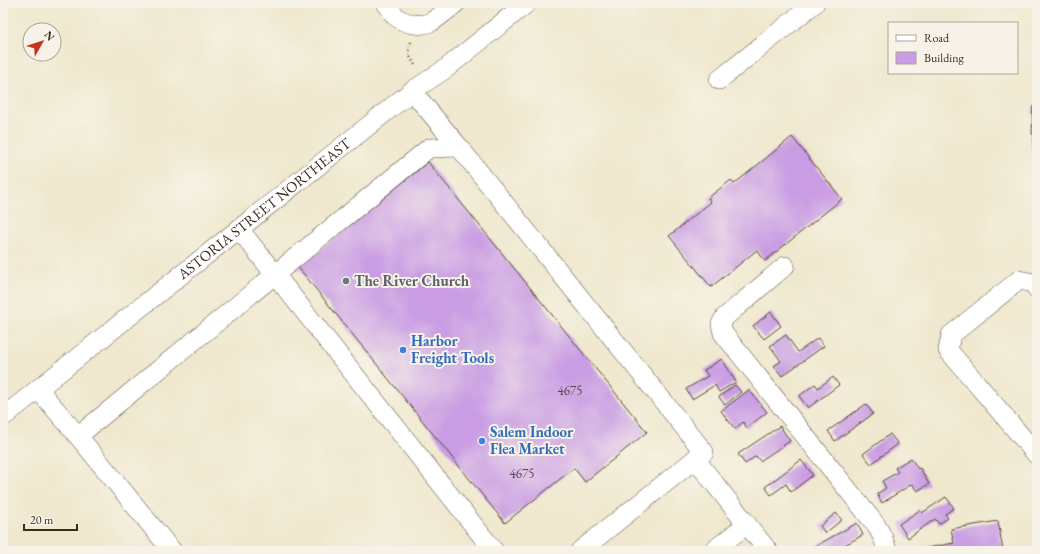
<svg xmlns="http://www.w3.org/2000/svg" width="1040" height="554" font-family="'EB Garamond',serif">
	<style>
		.building { fill: #c99ce3 }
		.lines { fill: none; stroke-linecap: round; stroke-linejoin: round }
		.minor-casing { stroke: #564638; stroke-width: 20 }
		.path { stroke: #564638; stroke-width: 2.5; stroke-dasharray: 1 3; stroke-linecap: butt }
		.minor { stroke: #fff; stroke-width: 19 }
		.worship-dot { fill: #6b7280; stroke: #f7f3e8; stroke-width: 1.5 }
		.shop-dot { fill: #3f7fe0; stroke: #f7f3e8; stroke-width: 1.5 }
		.labels { text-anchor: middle; stroke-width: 4; stroke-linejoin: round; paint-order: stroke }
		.number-label { font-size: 13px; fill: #5e464f }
		.street-label { font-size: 15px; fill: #3b2a1e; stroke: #f7f3e8 }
		.worship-label { font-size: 15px; font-weight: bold; fill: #5b616d; stroke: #f7f3e8; text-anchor: start }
		.shop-label { font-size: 15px; font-weight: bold; fill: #366cbe; stroke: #f7f3e8; text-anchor: start }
	</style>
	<rect width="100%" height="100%" fill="#f7f3e8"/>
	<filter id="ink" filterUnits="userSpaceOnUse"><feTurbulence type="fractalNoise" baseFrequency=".025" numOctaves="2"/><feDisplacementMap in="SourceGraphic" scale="8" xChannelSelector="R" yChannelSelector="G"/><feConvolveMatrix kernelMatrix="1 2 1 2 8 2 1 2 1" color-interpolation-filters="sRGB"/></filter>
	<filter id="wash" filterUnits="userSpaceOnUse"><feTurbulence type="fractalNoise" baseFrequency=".012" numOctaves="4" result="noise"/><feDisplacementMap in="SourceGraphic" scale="16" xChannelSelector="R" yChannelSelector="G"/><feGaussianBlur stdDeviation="0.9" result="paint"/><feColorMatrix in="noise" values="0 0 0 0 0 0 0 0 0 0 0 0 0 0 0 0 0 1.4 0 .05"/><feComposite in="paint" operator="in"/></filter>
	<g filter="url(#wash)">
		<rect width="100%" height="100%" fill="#efe8ce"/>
		<g id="blocks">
			<path class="building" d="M 1033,106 L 1037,106 L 1037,150 L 1033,150 L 1034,134 L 1032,134 Z
				M 792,137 L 842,199 L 765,261 L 757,250 L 711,287 L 669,236 L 711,202 L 708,198 L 731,180 L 734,184 Z
				M 428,162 L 647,432 L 585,482 L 574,468 L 505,523 L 298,267 Z
				M 771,312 L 781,326 L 764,339 L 753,326 Z
				M 786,335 L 798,352 L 818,338 L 824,346 L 782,376 L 774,366 L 781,361 L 770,346 Z
				M 722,359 L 736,382 L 719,392 L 715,385 L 692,399 L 686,389 L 708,376 L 704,370 Z
				M 833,377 L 839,385 L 808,408 L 799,396 L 815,384 L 818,388 Z
				M 735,385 L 741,392 L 725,405 L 719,397 Z
				M 749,390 L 767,412 L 747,428 L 743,422 L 735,429 L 721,411 Z
				M 866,404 L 873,414 L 835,441 L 828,431 Z
				M 780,426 L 790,441 L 760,461 L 756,456 L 745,464 L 738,454 Z
				M 890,434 L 898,444 L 871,464 L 863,454 Z
				M 911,458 L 918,469 L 920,468 L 929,484 L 917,491 L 912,484 L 882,503 L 877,494 L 886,488 L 882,481 L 898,472 L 895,468 Z
				M 801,460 L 813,475 L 791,492 L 786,484 L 771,495 L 765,487 Z
				M 946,497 L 954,508 L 945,514 L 948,518 L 939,524 L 935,519 L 908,538 L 899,524 L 920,510 L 922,513 Z
				M 836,513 L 842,520 L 825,533 L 820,526 Z
				M 998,521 L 1003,551 L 915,551 L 915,550 L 954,543 L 951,529 Z
				M 857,523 L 863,535 L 834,551 L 814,551 L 812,548 Z"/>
		</g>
	</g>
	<g filter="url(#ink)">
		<use href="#blocks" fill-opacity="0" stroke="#564638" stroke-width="1"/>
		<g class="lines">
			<defs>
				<g id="minor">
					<path d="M 386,3 C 389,7 392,12 395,16 C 405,24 420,27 431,22 C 438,18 450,8 456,3"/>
					<path d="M 719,80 L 815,3"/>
					<path d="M 412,91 L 459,147"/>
					<path d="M 239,229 L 494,551"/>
					<path d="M 785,266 L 725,317 L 721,324 L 723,333 L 876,525 C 881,533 885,541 887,551"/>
					<path d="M 1037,289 L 1033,283 L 1019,280 L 951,335 L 948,350 L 1037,455"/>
					<path d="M 38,389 L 78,436"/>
					<path id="s1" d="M 3,417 L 412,91 L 444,70 L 527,3"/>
					<path d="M 695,459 L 768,551"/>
					<path d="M 172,551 L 78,436 L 429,148 L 459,147 L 704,452 L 580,551"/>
					<path d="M 713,551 L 747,524"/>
				</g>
			</defs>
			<use href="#minor" class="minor-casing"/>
			<path class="path" d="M 411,42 L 408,53 L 416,67"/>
			<use href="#minor" class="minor"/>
		</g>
	</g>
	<circle class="worship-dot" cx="346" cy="281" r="4"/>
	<g class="shop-dot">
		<circle cx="403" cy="350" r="4"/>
		<circle cx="482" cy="441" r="4"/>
	</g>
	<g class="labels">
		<g class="number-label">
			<text x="570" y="395">4675</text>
			<text x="522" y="478">4675</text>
		</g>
		<g class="street-label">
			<text dy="5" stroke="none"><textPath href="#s1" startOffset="334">ASTORIA STREET NORTHEAST</textPath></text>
		</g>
		<g class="worship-label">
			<text x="354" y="286">The River Church</text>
		</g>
		<g class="shop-label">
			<text x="411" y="346">Harbor<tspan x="411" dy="17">Freight Tools</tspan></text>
			<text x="490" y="437">Salem Indoor<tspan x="490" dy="17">Flea Market</tspan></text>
		</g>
	</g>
	<rect width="1040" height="554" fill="none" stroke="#f7f3e8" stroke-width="16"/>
	<rect x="888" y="22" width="130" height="52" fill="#f7f3e8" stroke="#aca397"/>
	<rect x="896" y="35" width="20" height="6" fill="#ffffff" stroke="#aca397"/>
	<text x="924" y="42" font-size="12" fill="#3b2a1e">Road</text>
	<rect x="896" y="52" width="20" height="12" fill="#c99ce3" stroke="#aca397"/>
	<text x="924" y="62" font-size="12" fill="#3b2a1e">Building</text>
	<g transform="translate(42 42) rotate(51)"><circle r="19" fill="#f7f3e8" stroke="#aca397"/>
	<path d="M0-3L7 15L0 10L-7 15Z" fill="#c8321e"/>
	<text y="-6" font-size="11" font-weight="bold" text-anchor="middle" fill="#3b2a1e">N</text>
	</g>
	<path d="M24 524v6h53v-6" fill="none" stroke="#3b2a1e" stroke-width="2"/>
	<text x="30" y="524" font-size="12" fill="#3b2a1e" stroke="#f7f3e8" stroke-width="3" paint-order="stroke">20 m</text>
</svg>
